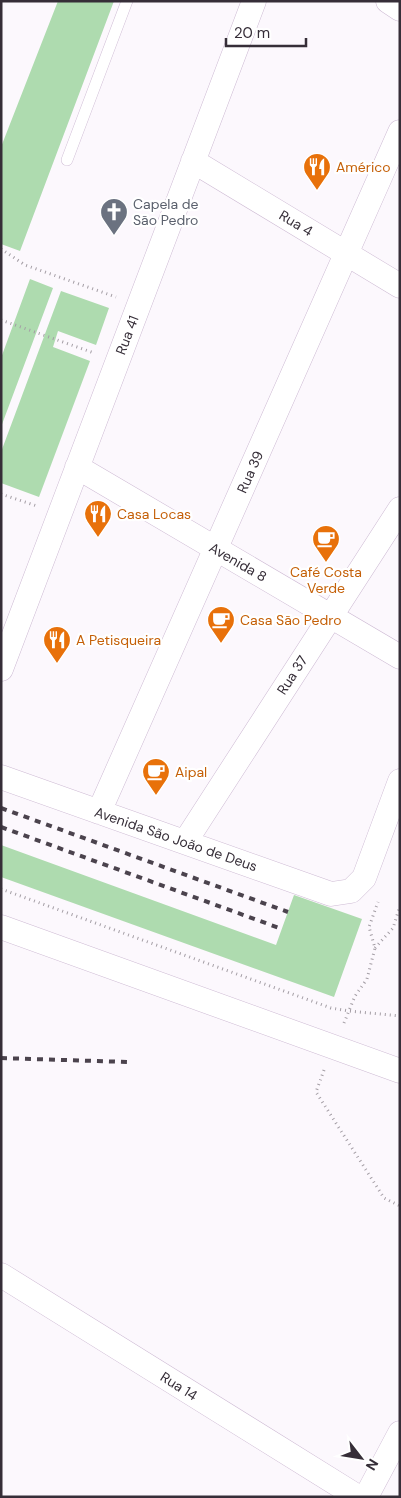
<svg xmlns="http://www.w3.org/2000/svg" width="401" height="1498" font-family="'DM Sans',sans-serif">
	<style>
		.green { fill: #aedbaf }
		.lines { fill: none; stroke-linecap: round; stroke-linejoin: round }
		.service-casing { stroke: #cebbd4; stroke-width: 12 }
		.minor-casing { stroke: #cebbd4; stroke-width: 25 }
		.path { stroke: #a49ea5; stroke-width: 3; stroke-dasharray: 1 4; stroke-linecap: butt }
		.service { stroke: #fff; stroke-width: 11 }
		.minor { stroke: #fff; stroke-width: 24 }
		.rail { stroke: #4b434d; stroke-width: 4; stroke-dasharray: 6 6; stroke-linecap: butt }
		.labels { text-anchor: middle; stroke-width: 4.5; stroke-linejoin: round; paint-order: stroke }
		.food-label { font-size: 14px; fill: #c56008; stroke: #fff; text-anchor: start }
		.worship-label { font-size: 14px; fill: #5b616d; stroke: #fff; text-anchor: start }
		.street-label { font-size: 14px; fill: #362e38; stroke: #fff }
	</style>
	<rect width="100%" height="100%" fill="#fcf8fd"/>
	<path class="green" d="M 58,1 L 114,1 L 20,251 L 1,244 L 1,147 Z
		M 30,279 L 53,288 L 1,427 L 1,358 Z
		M 61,291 L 109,308 L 96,345 L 58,331 L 53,347 L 90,361 L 39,497 L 1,483 L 1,452 Z
		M 1,845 L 276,945 L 294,895 L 362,919 L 334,997 L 1,877 Z"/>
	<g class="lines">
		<defs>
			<path id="service" d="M 67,160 L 127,1"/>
			<path id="minor" d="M 388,1 L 400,9
				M 193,161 L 400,286
				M 77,467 L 400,657
				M 1,669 L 254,1
				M 1,777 L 331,894 L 351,891 L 364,878 L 400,781
				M 99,812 L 400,132
				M 185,842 L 400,509
				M 1,927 L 400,1071
				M 1,1275 L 358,1497
				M 366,1497 L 400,1433"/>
		</defs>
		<use href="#service" class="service-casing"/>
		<use href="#minor" class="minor-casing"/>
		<path class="path" d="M 1,249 L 25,265 L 116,297
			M 1,320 L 94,353
			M 1,494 L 37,506
			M 1,889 L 331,1008 L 349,1011 L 400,1016
			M 375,948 L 393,928 L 400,906
			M 344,1023 L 355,996 L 367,979 L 375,948 L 369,927 L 378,902
			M 324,1070 L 316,1092 L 384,1198 L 400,1206"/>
		<use href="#service" class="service"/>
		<use href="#minor" class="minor"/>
		<path class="rail" d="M 1,808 L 288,912
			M 1,827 L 282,929
			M 1,1058 L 127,1062"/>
	</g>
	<defs>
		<symbol id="restaurant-pin" viewBox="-11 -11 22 30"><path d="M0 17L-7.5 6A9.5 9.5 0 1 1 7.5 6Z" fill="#e8710a" stroke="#fff"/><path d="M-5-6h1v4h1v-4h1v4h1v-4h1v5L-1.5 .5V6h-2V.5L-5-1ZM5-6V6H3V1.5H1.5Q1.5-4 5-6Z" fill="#fff"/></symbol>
		<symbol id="church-pin" viewBox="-11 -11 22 30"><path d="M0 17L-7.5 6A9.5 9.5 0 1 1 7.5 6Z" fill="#6b7280" stroke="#fff"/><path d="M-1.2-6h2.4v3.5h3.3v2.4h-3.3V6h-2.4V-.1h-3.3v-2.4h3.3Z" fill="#fff"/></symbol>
		<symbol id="cafe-pin" viewBox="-11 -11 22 30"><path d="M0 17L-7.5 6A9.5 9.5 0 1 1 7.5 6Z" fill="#e8710a" stroke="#fff"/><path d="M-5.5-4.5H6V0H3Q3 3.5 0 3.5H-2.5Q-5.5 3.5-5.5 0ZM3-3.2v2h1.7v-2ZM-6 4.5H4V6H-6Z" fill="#fff"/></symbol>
	</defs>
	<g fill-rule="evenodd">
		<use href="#restaurant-pin" x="301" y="151" width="32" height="43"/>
		<use href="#church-pin" x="98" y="196" width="32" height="43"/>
		<use href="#restaurant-pin" x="82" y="498" width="32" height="43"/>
		<use href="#cafe-pin" x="310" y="523" width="32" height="43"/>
		<use href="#cafe-pin" x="205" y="604" width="32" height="43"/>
		<use href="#restaurant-pin" x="41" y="624" width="32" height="43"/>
		<use href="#cafe-pin" x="140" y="756" width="32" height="43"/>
	</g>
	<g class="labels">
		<g class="food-label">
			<text x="336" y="172">Américo</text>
			<text x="117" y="519">Casa Locas</text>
			<text x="326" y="577" text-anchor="middle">Café Costa<tspan x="326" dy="16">Verde</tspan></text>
			<text x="240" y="625">Casa São Pedro</text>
			<text x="76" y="645">A Petisqueira</text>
			<text x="175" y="777">Aipal</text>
		</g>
		<g class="worship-label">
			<text x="133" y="209">Capela de<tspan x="133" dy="16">São Pedro</tspan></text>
		</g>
		<g class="street-label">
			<text transform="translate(296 223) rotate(31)" y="5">Rua 4</text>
			<text transform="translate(127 335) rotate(-69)" y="5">Rua 41</text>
			<text transform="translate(250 472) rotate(-66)" y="5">Rua 39</text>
			<text transform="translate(238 562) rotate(30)" y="5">Avenida 8</text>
			<text transform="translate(292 675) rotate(-57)" y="5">Rua 37</text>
			<text transform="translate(176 839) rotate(19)" y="5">Avenida São João de Deus</text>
			<text transform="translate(179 1386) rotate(32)" y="5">Rua 14</text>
		</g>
	</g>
	<rect width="401" height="1498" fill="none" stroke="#362e38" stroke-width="5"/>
	<g transform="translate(361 1458) rotate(121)" stroke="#ffffff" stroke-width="4" paint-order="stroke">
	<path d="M0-4L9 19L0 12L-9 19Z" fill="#362e38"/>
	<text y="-8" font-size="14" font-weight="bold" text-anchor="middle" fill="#362e38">N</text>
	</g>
	<path d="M226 38v8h80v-8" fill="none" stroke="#362e38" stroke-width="2.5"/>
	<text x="234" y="38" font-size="15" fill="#362e38" stroke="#ffffff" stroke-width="4" paint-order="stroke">20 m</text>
</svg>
